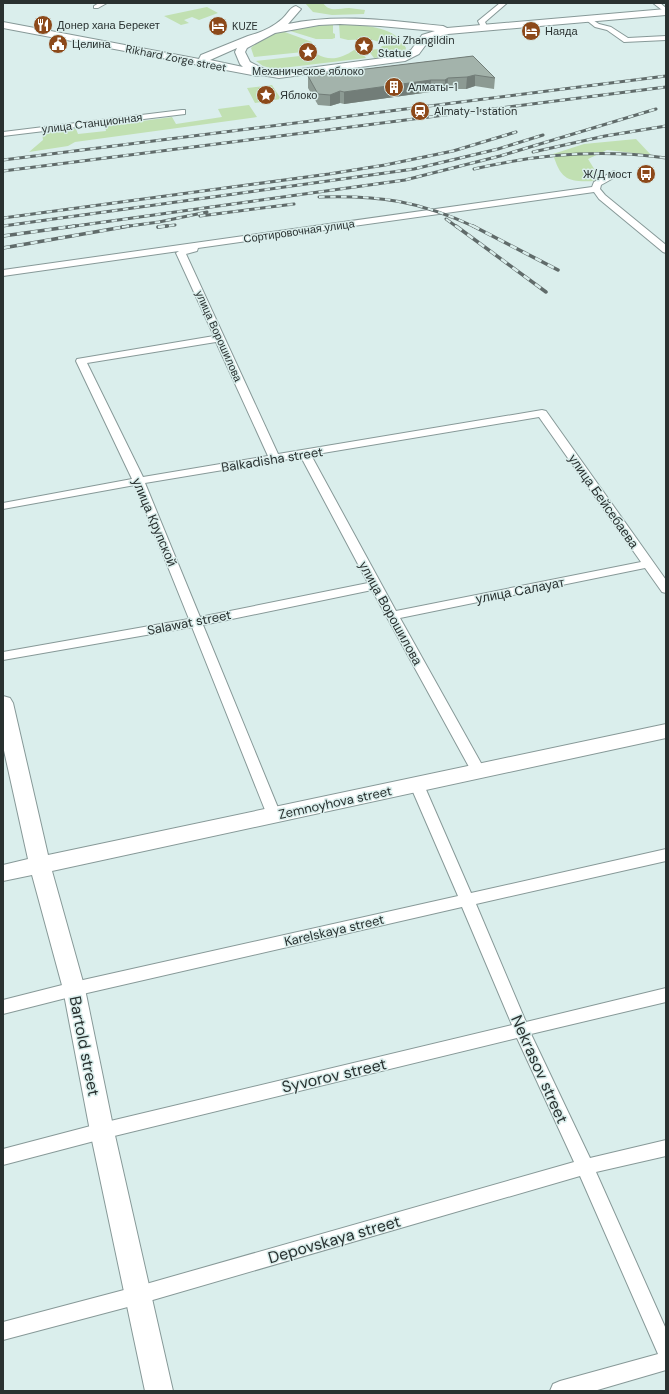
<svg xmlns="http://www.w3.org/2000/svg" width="669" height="1394" font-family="'DM Sans',sans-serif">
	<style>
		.green { fill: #c1e0b2 }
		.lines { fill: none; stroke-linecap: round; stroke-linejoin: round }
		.street-casing { stroke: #879998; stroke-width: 2 }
		.secondary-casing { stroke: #879998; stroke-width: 2 }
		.street { fill: #fff; fill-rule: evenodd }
		.secondary { fill: #fff; fill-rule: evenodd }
		.rail-far1-casing { stroke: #606b6a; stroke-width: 3 }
		.rail-casing { stroke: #606b6a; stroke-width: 3.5 }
		.rail-far1 { stroke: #daeeec; stroke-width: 2; stroke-dasharray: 5.5; stroke-linecap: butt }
		.rail { stroke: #daeeec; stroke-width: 2.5; stroke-dasharray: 7; stroke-linecap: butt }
		.wall { fill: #8c9a93 }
		.shaded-wall { fill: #727d78 }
		.building { fill: #a3b3ab; stroke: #727d78 }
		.labels { text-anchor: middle; stroke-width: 3; stroke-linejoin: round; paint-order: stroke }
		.far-poi-label { font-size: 11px; fill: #293130; stroke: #daeeec; text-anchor: start }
		.far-street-label { font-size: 11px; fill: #293130; stroke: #daeeec }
		.street-label { font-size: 13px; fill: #293130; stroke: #daeeec }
		.near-street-label { font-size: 16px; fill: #293130; stroke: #daeeec }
	</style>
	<rect width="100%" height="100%" fill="#daeeec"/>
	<path class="green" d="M 305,3 L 323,3 C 330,13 339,8 349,8 C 354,9 360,9 365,10 L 364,14 L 332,15 L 313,12 Z
		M 207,7 L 218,13 L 199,20 L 192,17 L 184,20 L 189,23 L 181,25 L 164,16 Z
		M 333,24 L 333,33 L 335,34 L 335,38 L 332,39 L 316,39 L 287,30 Z
		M 339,24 C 356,24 389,26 400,40 L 379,42 L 370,39 L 348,40 L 340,38 Z
		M 282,31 L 312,42 L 309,46 L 313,51 L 254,57 L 251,48 C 259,39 271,35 282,31 Z
		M 403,43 L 406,48 L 405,51 L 395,55 L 374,58 L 368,50 L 379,49 L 382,46 Z
		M 354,50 L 361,52 L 366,58 L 274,69 L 263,66 L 256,61 L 317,54 C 330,62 342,58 354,50 Z
		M 272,85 L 281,99 L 255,103 L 247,88 Z
		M 249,105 L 257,117 L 75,142 L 68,146 L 29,152 L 43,140 L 42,133 L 76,129 L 78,134 L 106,131 L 105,126 L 172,117 L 176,124 L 222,117 L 218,109 Z
		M 636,139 L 651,155 L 607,150 L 588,159 L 598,175 L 595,181 C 569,182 561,181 553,154 L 584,144 Z"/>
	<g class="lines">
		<defs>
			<path id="street" d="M 99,3 L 107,3 L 98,8 L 94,8 L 94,6 Z
				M 500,3 L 507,3 L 485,22 L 488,28 L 486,29 L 482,29 L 478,21 Z
				M 653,3 L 660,3 L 666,8 L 666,13 Z
				M 588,17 L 599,24 L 611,27 L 628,38 L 666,36 L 666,40 L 624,42 L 607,30 L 595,27 L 585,19 Z
				M 182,110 L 185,110 L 185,114 L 3,136 L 3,132 Z
				M 614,171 L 618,174 L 617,176 L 601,185 L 600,189 L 605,195 L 666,245 L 666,253 L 663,252 L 599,199 L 594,192 L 198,248 L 197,251 L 186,254 L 278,454 L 542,410 L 546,411 L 666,580 L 666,593 L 662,592 L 645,568 L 400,618 L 486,772 L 484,776 L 479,777 L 474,776 L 372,590 L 203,625 L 281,815 L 279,819 L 274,820 L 269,819 L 267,815 L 192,627 L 3,660 L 3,652 L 189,619 L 135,485 L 3,509 L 3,503 L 132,479 L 76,361 L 77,359 L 214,336 L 176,253 L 179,251 L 3,276 L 3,270 L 592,187 L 594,182 ZM 216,342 L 268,456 L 143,477 L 87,363 ZM 539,417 L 641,562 L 396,611 L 311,455 ZM 301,457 L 368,583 L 200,617 L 145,483 Z
				M 417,780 L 422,781 L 424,785 L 471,893 L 666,849 L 666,861 L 476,904 L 526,1022 L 666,988 L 666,1002 L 531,1034 L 590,1158 L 666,1140 L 666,1156 L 596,1172 L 666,1329 L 666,1370 L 594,1391 L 550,1391 L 553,1384 L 560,1381 L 658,1354 L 580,1176 L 139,1304 L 3,1340 L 3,1322 L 139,1286 L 574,1162 L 517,1038 L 102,1139 L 3,1165 L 3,1149 L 102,1123 L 512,1025 L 462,907 L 74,996 L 3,1014 L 3,1000 L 74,982 L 458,896 L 410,785 L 412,781 Z"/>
			<path id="secondary" d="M 296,6 L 301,9 L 288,24 C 339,13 392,21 443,26 L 447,28 L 666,9 L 666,15 L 448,34 L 430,39 L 419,54 L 405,61 L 279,78 L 261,75 L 257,76 L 3,28 L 3,22 L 199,59 L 201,55 L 248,36 C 260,33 273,27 282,19 C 287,15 290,7 296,6 ZM 340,24 L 380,26 L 435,31 L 422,35 L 411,50 L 398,56 L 279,72 L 264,69 L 250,62 L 245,52 L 247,48 L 275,33 L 319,25 ZM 237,48 L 235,52 L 240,64 L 243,67 L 210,60 Z
				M 3,696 L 10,698 L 13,703 L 48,855 L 666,724 L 666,738 L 52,871 L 85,989 L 114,1131 L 173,1391 L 145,1391 L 90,1131 L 63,989 L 32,875 L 3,881 L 3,865 L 28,859 L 3,746 Z"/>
		</defs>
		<use href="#street" class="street-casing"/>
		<use href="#secondary" class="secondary-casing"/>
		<use href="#street" class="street"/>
		<use href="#secondary" class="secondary"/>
		<defs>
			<path id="rail-far1" d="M 533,152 L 605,136 L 666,126
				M 3,160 L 666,76
				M 474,169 C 538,154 601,149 666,158
				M 3,171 L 666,87
				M 319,197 C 380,195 419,201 475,227
				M 200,216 L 294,204
				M 3,218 L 329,174 L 385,165 L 453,151 L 516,132
				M 446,219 L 457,227
				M 3,226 L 414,169 L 498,149 L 543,135
				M 68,227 L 405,180 L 500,156 L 656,109
				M 122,227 L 159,222 L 207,212
				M 158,227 L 175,225"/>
			<path id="rail" d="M 456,226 L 546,292
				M 473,226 L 558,270
				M 158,227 L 167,226
				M 3,236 L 75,226
				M 3,248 L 129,226"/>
		</defs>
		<use href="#rail-far1" class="rail-far1-casing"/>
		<use href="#rail" class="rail-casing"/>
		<use href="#rail-far1" class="rail-far1"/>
		<use href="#rail" class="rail"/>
	</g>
	<path class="wall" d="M 473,56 L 495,78 L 494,89 L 475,86 L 466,89 L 447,89 L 445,91 L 430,92 L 344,104 L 340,103 L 330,106 L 318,105 L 308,88 L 308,76 Z"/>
	<path class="shaded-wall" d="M 475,75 L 475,86 L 466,89 L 467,77 Z
		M 448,78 L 447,89 L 445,91 L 445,80 Z
		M 431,80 L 430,92 L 344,104 L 344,92 Z
		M 340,91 L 340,103 L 330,106 L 330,95 Z"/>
	<path class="building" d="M 473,56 L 495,78 L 475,75 L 467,77 L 448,78 L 445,80 L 431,80 L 344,92 L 340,91 L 330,95 L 318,94 L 308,76 Z"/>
	<defs>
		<symbol id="restaurant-disc" viewBox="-11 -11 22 22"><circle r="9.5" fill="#8c491a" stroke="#daeeec"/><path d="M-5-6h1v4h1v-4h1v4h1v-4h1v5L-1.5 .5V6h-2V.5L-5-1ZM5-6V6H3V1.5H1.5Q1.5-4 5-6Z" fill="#fff"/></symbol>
		<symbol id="hotel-disc" viewBox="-11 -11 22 22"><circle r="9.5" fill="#8c491a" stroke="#daeeec"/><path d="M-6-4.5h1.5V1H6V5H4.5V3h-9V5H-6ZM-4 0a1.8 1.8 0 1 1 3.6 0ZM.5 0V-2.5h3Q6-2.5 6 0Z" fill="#fff"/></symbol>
		<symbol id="civic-disc" viewBox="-11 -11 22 22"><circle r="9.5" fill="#8c491a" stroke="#daeeec"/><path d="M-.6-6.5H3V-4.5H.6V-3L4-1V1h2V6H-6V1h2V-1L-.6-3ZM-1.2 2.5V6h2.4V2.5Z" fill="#fff"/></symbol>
		<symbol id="sight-disc" viewBox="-11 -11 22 22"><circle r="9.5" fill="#8c491a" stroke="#daeeec"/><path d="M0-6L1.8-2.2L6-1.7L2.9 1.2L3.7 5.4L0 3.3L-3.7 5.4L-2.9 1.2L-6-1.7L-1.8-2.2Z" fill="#fff"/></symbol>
		<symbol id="building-disc" viewBox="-11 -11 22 22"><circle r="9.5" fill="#8c491a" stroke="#daeeec"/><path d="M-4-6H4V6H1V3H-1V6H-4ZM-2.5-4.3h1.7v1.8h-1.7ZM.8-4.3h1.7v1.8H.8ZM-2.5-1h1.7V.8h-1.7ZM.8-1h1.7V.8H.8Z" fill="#fff"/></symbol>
		<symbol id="station-disc" viewBox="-11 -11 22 22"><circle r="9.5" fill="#8c491a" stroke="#daeeec"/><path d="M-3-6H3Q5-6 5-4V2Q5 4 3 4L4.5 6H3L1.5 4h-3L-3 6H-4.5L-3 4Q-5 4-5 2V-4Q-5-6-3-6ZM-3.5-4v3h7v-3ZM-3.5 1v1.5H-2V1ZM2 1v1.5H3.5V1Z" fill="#fff"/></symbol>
		<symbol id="bus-disc" viewBox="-11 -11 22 22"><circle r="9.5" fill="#8c491a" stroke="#daeeec"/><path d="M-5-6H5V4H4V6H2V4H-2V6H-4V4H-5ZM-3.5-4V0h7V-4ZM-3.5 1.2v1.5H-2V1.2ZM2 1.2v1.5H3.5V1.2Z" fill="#fff"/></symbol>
	</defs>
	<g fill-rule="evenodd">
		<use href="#restaurant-disc" x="32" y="14" width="22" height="22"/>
		<use href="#hotel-disc" x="207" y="15" width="22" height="22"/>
		<use href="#hotel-disc" x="520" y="20" width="22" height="22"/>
		<use href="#civic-disc" x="47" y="33" width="22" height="22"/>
		<use href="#sight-disc" x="353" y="35" width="22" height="22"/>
		<use href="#sight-disc" x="297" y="41" width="22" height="22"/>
		<use href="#building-disc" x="383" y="76" width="22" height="22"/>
		<use href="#sight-disc" x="255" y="84" width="22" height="22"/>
		<use href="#station-disc" x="409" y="100" width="22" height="22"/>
		<use href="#bus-disc" x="635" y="163" width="22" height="22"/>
	</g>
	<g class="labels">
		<g class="far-poi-label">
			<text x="57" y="29">Донер хана Берекет</text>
			<text x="232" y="30">KUZE</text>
			<text x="545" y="35">Наяда</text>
			<text x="378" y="44">Alibi Zhangildin<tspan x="378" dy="13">Statue</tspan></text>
			<text x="72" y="48">Целина</text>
			<text x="308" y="75" text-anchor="middle">Механическое яблоко</text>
			<text x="408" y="91">Алматы-1</text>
			<text x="280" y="99">Яблоко</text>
			<text x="434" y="115">Almaty-1 station</text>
			<text x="632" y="178" text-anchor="end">Ж/Д мост</text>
		</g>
		<g class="far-street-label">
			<text transform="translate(176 58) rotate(11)" y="4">Rikhard Zorge street</text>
			<text transform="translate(92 123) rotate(-7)" y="4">улица Станционная</text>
			<text transform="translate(299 231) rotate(-8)" y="4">Сортировочная улица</text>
			<text transform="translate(219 336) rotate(66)" y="4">улица Ворошилова</text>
		</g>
		<g class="street-label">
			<text transform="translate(272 459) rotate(-9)" y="5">Balkadisha street</text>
			<text transform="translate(604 501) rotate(55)" y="5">улица Бейсебаева</text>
			<text transform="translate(155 522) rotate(67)" y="5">улица Крупской</text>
			<text transform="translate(520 590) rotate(-11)" y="5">улица Салауат</text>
			<text transform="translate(391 613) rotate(61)" y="5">улица Ворошилова</text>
			<text transform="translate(189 622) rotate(-11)" y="5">Salawat street</text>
			<text transform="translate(335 802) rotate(-12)" y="5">Zemnoyhova street</text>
			<text transform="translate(334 930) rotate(-13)" y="5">Karelskaya street</text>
		</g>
		<g class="near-street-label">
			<text transform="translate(85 1046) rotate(79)" y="6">Bartold street</text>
			<text transform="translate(540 1069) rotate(66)" y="6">Nekrasov street</text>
			<text transform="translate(334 1075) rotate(-13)" y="6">Syvorov street</text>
			<text transform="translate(334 1239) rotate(-16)" y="6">Depovskaya street</text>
		</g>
	</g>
	<rect width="669" height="1394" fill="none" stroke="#293130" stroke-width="8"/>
</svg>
